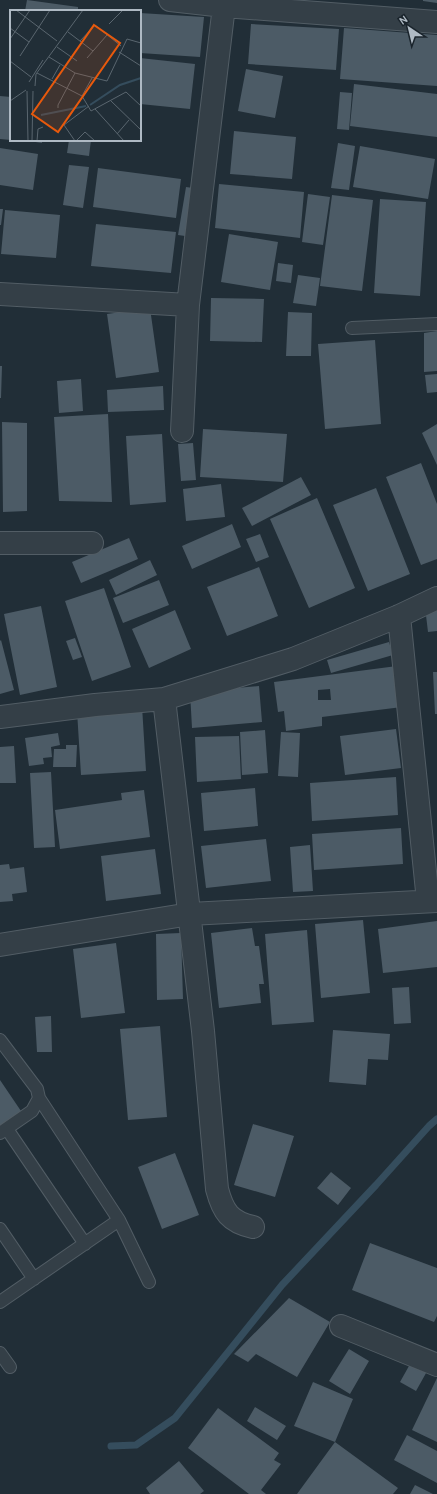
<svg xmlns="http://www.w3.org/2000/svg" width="437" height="1494" font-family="Karla,sans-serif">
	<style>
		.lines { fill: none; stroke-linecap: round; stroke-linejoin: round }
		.stream { stroke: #354d5d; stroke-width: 7 }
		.building { fill: #4c5b66; fill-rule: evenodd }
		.lane-casing { stroke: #525d65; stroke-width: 14 }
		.street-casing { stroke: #525d65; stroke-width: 24 }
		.lane { stroke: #343f47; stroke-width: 12 }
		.street { stroke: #343f47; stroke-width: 22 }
		.inset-river { fill: none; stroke: #354d5d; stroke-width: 2 }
		.inset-road { fill: none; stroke: #5a666f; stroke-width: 1 }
		.view { fill: #e8590c; fill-opacity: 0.15; stroke: #e8590c; stroke-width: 2 }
		.inset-edge { fill: none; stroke: #afbac4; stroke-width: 2 }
	</style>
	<rect width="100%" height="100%" fill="#212e37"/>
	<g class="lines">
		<path class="stream" d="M 111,1446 L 136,1445 L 175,1418 L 282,1285 L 376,1185 L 429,1126 L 437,1119"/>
	</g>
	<path class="building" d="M 27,0 L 78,7 L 78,11 L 25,11 Z
		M 423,0 L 437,0 L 437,3 L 423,1 Z
		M 140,13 L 204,17 L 200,57 L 140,53 Z
		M 251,24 L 339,29 L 336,70 L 248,64 Z
		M 344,28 L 437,35 L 437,86 L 340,79 Z
		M 140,58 L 195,64 L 190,109 L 140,104 Z
		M 246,69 L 283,76 L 275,118 L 238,111 Z
		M 354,84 L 437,94 L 437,137 L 350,126 Z
		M 340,92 L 352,93 L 349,130 L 337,129 Z
		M 0,96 L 11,97 L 11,140 L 0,139 Z
		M 234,131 L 296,137 L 292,179 L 230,174 Z
		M 22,140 L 42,140 L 42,143 Z
		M 69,140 L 91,140 L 89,156 L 67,153 Z
		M 338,143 L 355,146 L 349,190 L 331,188 Z
		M 360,146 L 435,159 L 428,199 L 353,187 Z
		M 0,148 L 38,154 L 33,190 L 0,185 Z
		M 69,165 L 89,167 L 83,208 L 63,205 Z
		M 98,168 L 181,179 L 176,218 L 93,207 Z
		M 219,184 L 304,192 L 300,238 L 215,228 Z
		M 186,187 L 200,189 L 192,237 L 178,235 Z
		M 308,194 L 330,197 L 323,245 L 302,242 Z
		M 332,195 L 373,200 L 362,291 L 320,286 Z
		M 380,199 L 426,202 L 420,296 L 374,293 Z
		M 0,209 L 3,209 L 1,225 L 0,225 Z
		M 5,210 L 60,215 L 56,258 L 1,254 Z
		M 96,224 L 176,232 L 171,273 L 91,266 Z
		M 229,234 L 278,242 L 270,290 L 221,282 Z
		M 278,263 L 293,265 L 291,283 L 276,281 Z
		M 298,275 L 320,278 L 316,306 L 293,303 Z
		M 211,298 L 264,299 L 262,342 L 210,341 Z
		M 150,308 L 159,372 L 116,378 L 107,314 Z
		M 288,312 L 312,313 L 311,356 L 286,356 Z
		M 437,331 L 437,371 L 424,372 L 424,333 Z
		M 375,340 L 381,424 L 325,429 L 318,344 Z
		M 0,366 L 2,366 L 1,398 L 0,398 Z
		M 437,374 L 437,392 L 427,393 L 425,375 Z
		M 81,379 L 83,411 L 59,413 L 57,381 Z
		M 163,386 L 164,410 L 108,412 L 107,390 Z
		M 108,414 L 112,502 L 59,501 L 54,417 Z
		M 2,422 L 27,423 L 27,511 L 3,512 Z
		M 437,424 L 437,465 L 422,433 Z
		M 203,429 L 287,434 L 283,482 L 200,477 Z
		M 162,434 L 166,502 L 130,505 L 126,436 Z
		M 193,443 L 196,480 L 181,481 L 178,444 Z
		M 421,463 L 437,504 L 437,559 L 421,565 L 386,477 Z
		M 301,477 L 311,495 L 252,526 L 242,508 Z
		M 221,484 L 225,517 L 186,521 L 183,489 Z
		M 376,488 L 410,574 L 368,591 L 333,505 Z
		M 317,498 L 355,588 L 309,608 L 270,519 Z
		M 232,524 L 241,547 L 192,569 L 182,546 Z
		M 260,534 L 269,557 L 256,562 L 246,539 Z
		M 129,538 L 138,559 L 81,583 L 72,562 Z
		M 150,560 L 157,575 L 116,595 L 109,580 Z
		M 259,567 L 278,616 L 227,636 L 207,587 Z
		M 159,580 L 169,605 L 123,623 L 113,598 Z
		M 104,588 L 131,667 L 92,681 L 65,601 Z
		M 41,606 L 57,687 L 20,695 L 4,614 Z
		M 437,606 L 437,631 L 428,632 L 425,607 Z
		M 175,610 L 191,649 L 149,668 L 132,629 Z
		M 75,638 L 82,657 L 73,660 L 66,641 Z
		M 1,640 L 14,690 L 0,694 L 0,641 Z
		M 389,642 L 393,655 L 331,673 L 327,660 Z
		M 397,666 L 402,707 L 322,717 L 322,726 L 286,731 L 284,711 L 278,712 L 274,682 ZM 330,689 L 331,700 L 318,700 L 318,690 Z
		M 433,672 L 437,672 L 437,714 L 435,714 Z
		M 259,686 L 262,722 L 192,728 L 190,692 Z
		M 142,706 L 146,771 L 81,775 L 77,711 Z
		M 396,729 L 401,768 L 345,775 L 340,736 Z
		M 265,730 L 268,773 L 242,775 L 240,732 Z
		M 281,732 L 300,733 L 298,777 L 278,776 Z
		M 58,733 L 60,745 L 51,747 L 52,757 L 43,758 L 44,764 L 29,766 L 25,738 Z
		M 239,736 L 241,779 L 197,782 L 195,737 Z
		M 66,745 L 77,745 L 76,767 L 53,767 L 54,749 L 66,749 Z
		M 14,746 L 16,783 L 0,783 L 0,747 Z
		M 51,772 L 55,847 L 34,848 L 30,773 Z
		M 396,777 L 398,815 L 312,821 L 310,783 Z
		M 255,788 L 258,826 L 204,831 L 201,793 Z
		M 144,790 L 150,837 L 60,849 L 55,810 L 122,800 L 121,793 Z
		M 401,828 L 403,864 L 314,870 L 312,834 Z
		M 266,839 L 271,881 L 206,888 L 201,846 Z
		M 310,845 L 313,891 L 293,892 L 290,847 Z
		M 155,849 L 161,894 L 106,901 L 101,856 Z
		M 9,864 L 10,869 L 24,867 L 27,892 L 12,894 L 13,901 L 0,902 L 0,865 Z
		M 363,920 L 370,993 L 321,998 L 315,924 Z
		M 437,921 L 437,967 L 383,973 L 378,929 Z
		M 252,928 L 255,946 L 259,946 L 264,984 L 259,984 L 261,1003 L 219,1008 L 211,933 Z
		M 307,930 L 314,1022 L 272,1025 L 265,934 Z
		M 181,933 L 183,999 L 157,1000 L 156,934 Z
		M 116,943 L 125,1013 L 81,1018 L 73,949 Z
		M 409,987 L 411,1023 L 394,1024 L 392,988 Z
		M 51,1016 L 52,1052 L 37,1052 L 35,1017 Z
		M 160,1026 L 167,1117 L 128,1120 L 120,1029 Z
		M 333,1030 L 390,1034 L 388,1060 L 368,1059 L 366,1085 L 329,1082 Z
		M 0,1080 L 21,1111 L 0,1126 Z
		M 253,1124 L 294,1136 L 275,1197 L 234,1185 Z
		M 175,1153 L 199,1215 L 162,1229 L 138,1167 Z
		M 331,1172 L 351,1188 L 338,1205 L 317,1188 Z
		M 370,1243 L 437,1268 L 437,1316 L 434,1322 L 352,1290 Z
		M 289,1298 L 330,1322 L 297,1377 L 256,1354 L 248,1362 L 234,1354 Z
		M 349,1349 L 369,1361 L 350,1394 L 329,1381 Z
		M 414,1357 L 430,1366 L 416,1391 L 400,1382 Z
		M 437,1378 L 437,1442 L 412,1430 Z
		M 313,1382 L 353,1399 L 335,1442 L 294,1426 Z
		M 255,1407 L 286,1426 L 277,1440 L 247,1421 Z
		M 218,1408 L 279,1453 L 274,1460 L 281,1464 L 261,1490 L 266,1494 L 249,1494 L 188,1448 Z
		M 407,1435 L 437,1451 L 437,1483 L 394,1460 Z
		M 335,1442 L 398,1488 L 393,1494 L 297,1494 Z
		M 179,1461 L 204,1491 L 200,1494 L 150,1494 L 146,1488 Z
		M 415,1485 L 433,1494 L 410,1494 Z"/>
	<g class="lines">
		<defs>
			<path id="lane" d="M 352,328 L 437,324
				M 0,1040 L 37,1089 L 39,1098 L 32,1111 L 0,1133
				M 39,1098 L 119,1220 L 149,1282
				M 7,1129 L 85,1244
				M 0,1229 L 34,1279
				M 0,1302 L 119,1220
				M 0,1353 L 10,1367"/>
			<path id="street" d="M 170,0 L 224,6 L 437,22
				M 0,294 L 188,305
				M 182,431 L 188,305 L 224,6
				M 0,543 L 92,543
				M 399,616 L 428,901
				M 164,699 L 203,1031 L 217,1189 C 223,1212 230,1222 253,1227
				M 0,717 L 95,705 L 164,699 L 293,659 L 399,616 L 437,598
				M 0,945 L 190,914 L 437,901
				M 341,1326 L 437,1365"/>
		</defs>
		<use href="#lane" class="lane-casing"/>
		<use href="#street" class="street-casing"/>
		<use href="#lane" class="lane"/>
		<use href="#street" class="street"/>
	</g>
	<g transform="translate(10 10)">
		<rect width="131" height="131" fill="#212e37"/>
		<path class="inset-river" d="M 80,95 L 110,75 L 131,68M 31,105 L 76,96"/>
		<path class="inset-road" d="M 6,0 L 47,31M 99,14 L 113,0M 0,18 L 19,32M 58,22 L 83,41M 0,29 L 20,0M 70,31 L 85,15 L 111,36M 47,37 L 67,51M 109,42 L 131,56M 10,46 L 40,0M 39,47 L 65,63 L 97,71 L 117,29 L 131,33M 77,48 L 97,25M 0,51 L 21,67M 27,63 L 72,86 L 81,101 L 116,82 L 131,96M 42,69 L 50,55M 19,72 L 33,50M 25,76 L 26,64 L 73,0M 17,81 L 18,131M 72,86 L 82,68M 0,91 L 16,80M 101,91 L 131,120M 48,98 L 48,95 L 65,63M 85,99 L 114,131M 107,124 L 119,110M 22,131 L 23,81M 27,131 L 28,119 L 33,117M 65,131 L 54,115 L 79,96M 66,131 L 75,122 L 85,131"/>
		<path class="view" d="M 84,15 L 110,33 L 48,122 L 22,104 Z"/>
		<rect width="131" height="131" class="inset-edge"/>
	</g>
	<g transform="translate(409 28) rotate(325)" stroke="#1a242c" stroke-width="3" paint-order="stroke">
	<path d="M0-3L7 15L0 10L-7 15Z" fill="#afbac4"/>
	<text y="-6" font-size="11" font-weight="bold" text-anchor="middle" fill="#afbac4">N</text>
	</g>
</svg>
